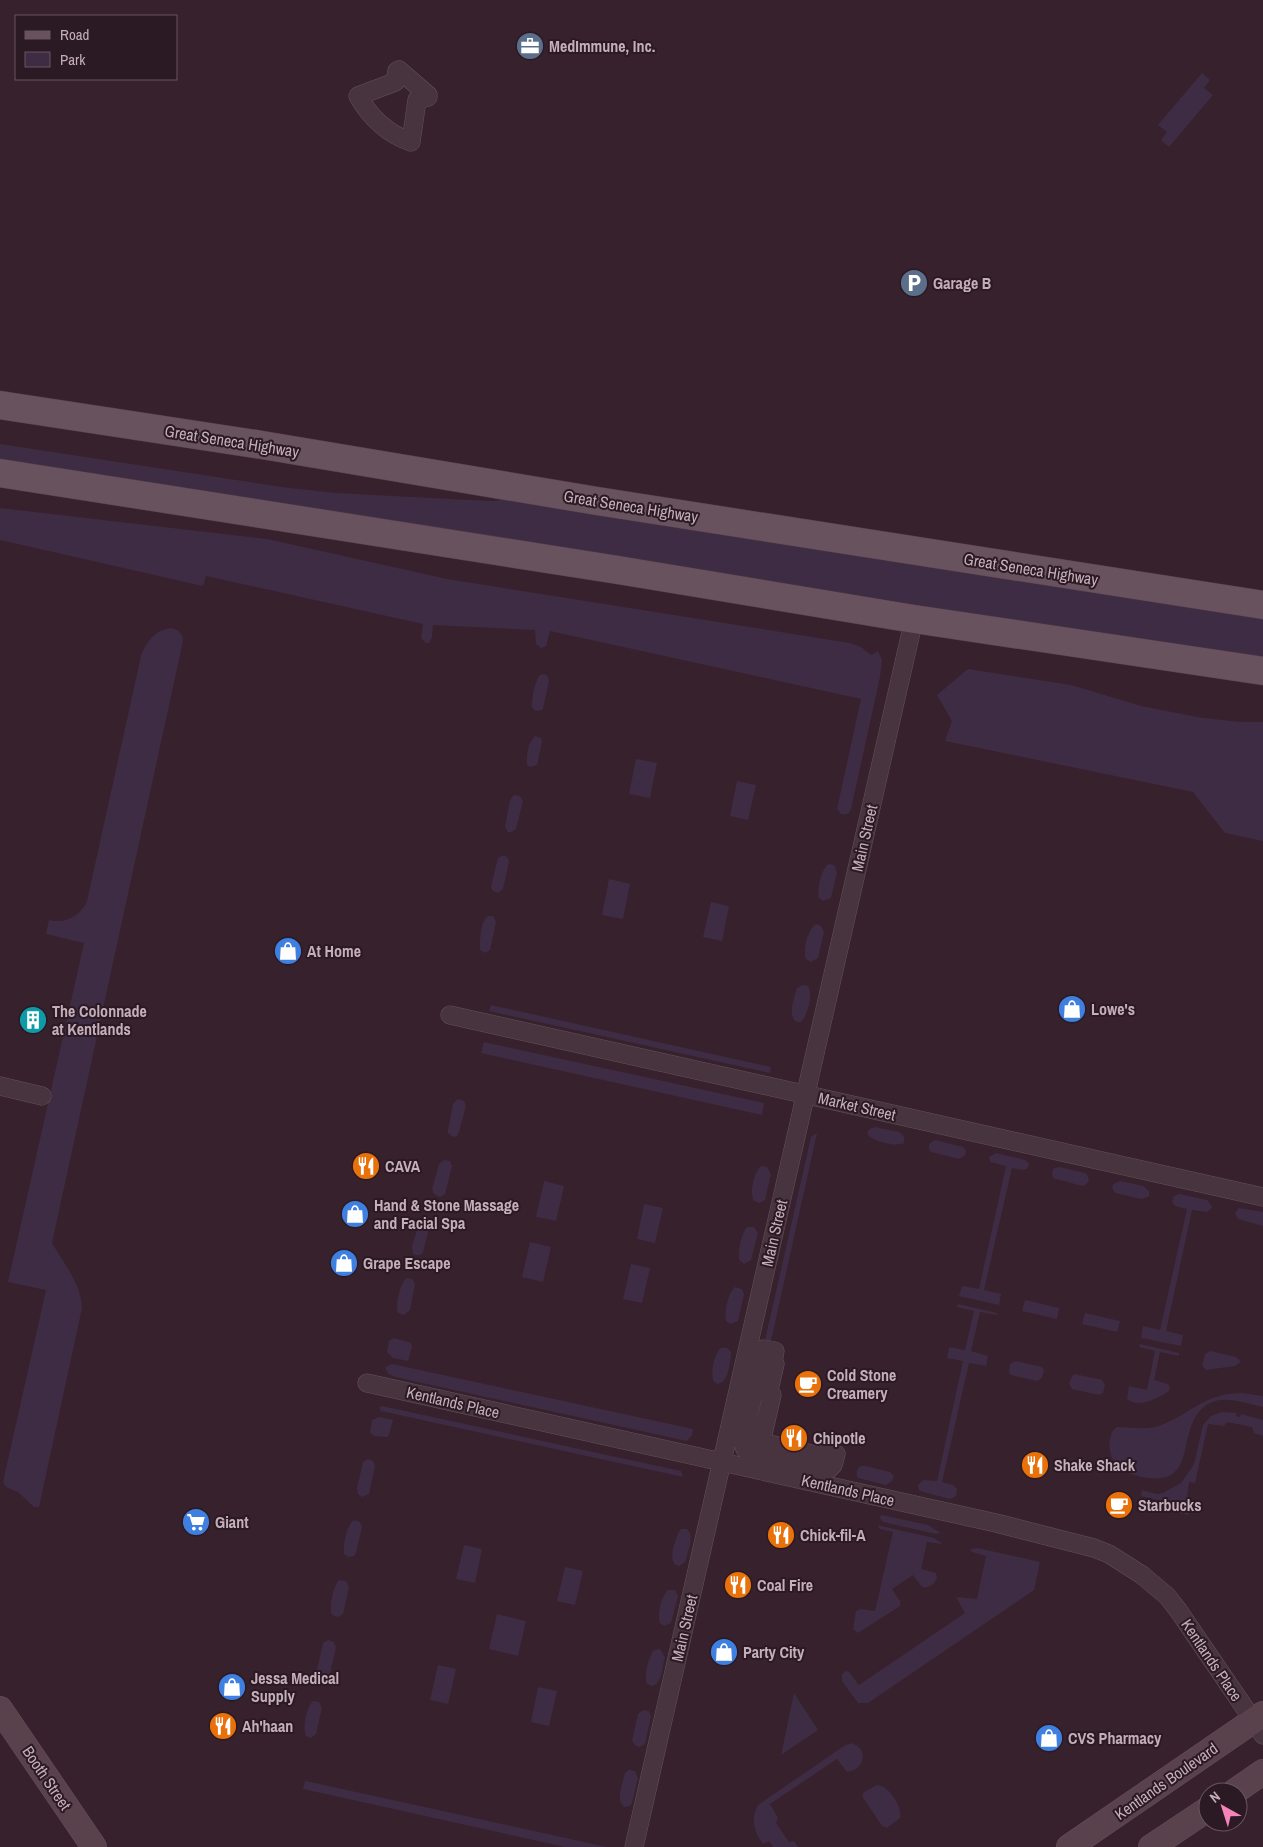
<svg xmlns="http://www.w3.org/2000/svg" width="1263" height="1847" font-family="'Archivo Narrow',sans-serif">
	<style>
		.green { fill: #3e2c44 }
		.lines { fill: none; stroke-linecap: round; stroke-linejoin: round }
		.street-casing { stroke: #65515c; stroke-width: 19 }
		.secondary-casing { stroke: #65515c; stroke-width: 26 }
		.primary-casing { stroke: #503d47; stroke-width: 29 }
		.street { stroke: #47343e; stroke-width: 18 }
		.secondary { stroke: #5a424d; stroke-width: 25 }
		.primary { stroke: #67525d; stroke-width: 28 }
		.labels { text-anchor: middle; stroke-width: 4; stroke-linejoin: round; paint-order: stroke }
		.poi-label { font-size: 16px; font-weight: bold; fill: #c4aeb9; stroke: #2b1923; text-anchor: start }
		.street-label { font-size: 16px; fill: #c4aeb9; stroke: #2b1923 }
	</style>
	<rect width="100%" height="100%" fill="#36212c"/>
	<path class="green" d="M 1202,73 L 1210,80 L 1204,88 L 1213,95 L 1169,147 L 1161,140 L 1167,132 L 1158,125 Z
		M 0,444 L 289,488 L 336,493 L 469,500 L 494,501 L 506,499 L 1263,618 L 1263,657 L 1109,635 L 0,460 Z
		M 0,508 L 267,539 L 447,579 L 850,643 L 861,647 L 871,655 L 878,651 L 882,660 L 880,677 L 851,809 C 849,814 846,815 841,814 L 837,809 L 861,699 L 550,631 L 546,646 L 541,648 L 536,644 L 535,630 L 433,625 L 432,637 L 429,643 L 426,643 L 421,638 L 423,624 L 206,576 L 203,586 L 0,540 Z
		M 171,628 C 178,629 183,634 183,641 L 52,1243 C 64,1264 81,1283 82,1308 L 39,1507 L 34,1507 L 18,1492 L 6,1487 L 3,1482 L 46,1290 L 8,1282 L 84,943 L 46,934 L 49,920 C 65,924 81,916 87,901 L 141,656 C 146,642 155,630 171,628 Z
		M 968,669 L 1071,685 L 1141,706 L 1197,717 L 1239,722 L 1263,722 L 1263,841 L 1225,833 L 1193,792 L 945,741 L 952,721 L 937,695 Z
		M 545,674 L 548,677 L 549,681 L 543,708 L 542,710 L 536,711 L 532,707 C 532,697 534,683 540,675 Z
		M 535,736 L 541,738 L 542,742 L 537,765 L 530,767 L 527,765 C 526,756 528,742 535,736 Z
		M 636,759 L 657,763 L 650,798 L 629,794 Z
		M 737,781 L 756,785 L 748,820 L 730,816 Z
		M 514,795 L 520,796 L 523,801 L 516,829 L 511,832 L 508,832 L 505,827 L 510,800 Z
		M 504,855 L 508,858 L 509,862 L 503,889 L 498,893 L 492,890 L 491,886 L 498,858 Z
		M 829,864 L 834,865 L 837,872 L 831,898 L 823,901 L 819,898 C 817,890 821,868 829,864 Z
		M 609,879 L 630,884 L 623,919 L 602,915 Z
		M 711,902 L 729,906 L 722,941 L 703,937 Z
		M 488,916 L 493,916 L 496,922 L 490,950 L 485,953 L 480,950 C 480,940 480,922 488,916 Z
		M 816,924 L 821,926 L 824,932 L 818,958 L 811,962 L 806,959 C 803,950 807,930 816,924 Z
		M 803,985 L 808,986 C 813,994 808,1015 801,1022 L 797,1022 C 787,1016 794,998 797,988 Z
		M 491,1005 L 771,1067 L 770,1073 L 489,1011 Z
		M 484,1042 L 764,1103 L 762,1115 L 481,1053 Z
		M 458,1099 L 464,1101 L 466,1106 L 459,1132 L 457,1136 L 453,1137 L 448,1133 L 448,1130 L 453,1104 Z
		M 875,1127 L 899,1132 L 904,1136 L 904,1143 C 894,1149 850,1135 875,1127 Z
		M 817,1133 L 769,1350 L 763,1349 L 811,1137 Z
		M 935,1140 L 963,1147 L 966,1151 L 965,1155 L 959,1159 L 931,1152 L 929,1149 L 929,1144 Z
		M 996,1153 L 1025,1160 L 1029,1164 L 1027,1169 L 1022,1170 L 1012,1168 L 984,1290 L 1001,1294 L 999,1305 L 959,1296 L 962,1286 L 979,1289 L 1006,1166 L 990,1162 L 989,1157 Z
		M 444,1160 L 450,1161 L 452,1166 L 445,1194 L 440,1197 L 434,1194 L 432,1189 L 439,1164 Z
		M 761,1166 L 767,1167 L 771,1174 L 765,1200 L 760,1203 L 754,1201 C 749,1193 754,1172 761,1166 Z
		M 1059,1167 L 1085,1173 L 1088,1176 L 1089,1181 L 1085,1185 L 1082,1186 L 1053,1178 L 1052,1173 L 1053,1169 Z
		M 544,1181 L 564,1186 L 556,1221 L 536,1217 Z
		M 1120,1181 L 1143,1186 L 1149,1191 L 1149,1196 L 1142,1199 L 1115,1193 L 1112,1188 L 1113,1184 Z
		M 1180,1194 L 1207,1200 L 1212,1206 L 1211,1209 L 1207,1212 L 1192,1210 L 1166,1331 L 1183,1335 L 1181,1346 L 1141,1338 L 1143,1326 L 1160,1330 L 1187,1209 L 1175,1206 L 1172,1202 L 1174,1196 Z
		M 644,1204 L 663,1208 L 655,1243 L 637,1239 Z
		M 1239,1208 L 1263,1212 L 1263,1226 L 1238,1219 L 1235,1213 Z
		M 424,1218 L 429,1220 L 430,1224 L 423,1252 C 421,1256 416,1256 413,1254 L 412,1246 L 420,1221 Z
		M 747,1227 L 754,1227 L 758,1233 L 751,1260 L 744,1264 L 739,1260 C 738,1251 741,1234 747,1227 Z
		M 530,1242 L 551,1247 L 543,1282 L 522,1277 Z
		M 631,1264 L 650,1268 L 642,1303 L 623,1299 Z
		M 406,1278 L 412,1279 L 415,1284 L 410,1310 L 404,1315 L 398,1313 C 395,1304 400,1285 406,1278 Z
		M 735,1287 L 742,1289 L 744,1294 L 738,1321 L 730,1324 L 726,1321 C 724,1312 728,1293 735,1287 Z
		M 1025,1300 L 1059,1308 L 1057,1319 L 1022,1311 Z
		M 958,1304 L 997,1313 L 997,1315 L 980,1312 L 971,1351 L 988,1356 L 986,1366 L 969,1363 L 942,1482 L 953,1485 L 957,1489 L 956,1496 L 950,1499 L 923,1492 L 919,1490 L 918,1485 L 923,1480 L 937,1481 L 963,1361 L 947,1358 L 949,1347 L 965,1350 L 974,1311 L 957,1307 Z
		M 1085,1313 L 1120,1321 L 1117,1332 L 1082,1324 Z
		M 394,1338 L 411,1343 L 412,1347 L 408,1361 L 393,1358 L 387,1352 L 389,1341 Z
		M 1140,1344 L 1179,1353 L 1179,1356 L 1160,1352 L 1154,1380 L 1168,1384 L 1170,1388 L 1169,1391 C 1158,1398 1139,1409 1127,1399 L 1129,1386 L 1147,1390 L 1155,1351 L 1139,1347 Z
		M 721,1348 L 727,1348 L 731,1352 L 731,1356 C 729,1365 729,1383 717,1384 L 713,1380 C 711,1371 714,1354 721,1348 Z
		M 1210,1351 L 1236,1357 L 1241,1362 L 1235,1366 L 1206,1370 L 1202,1365 L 1205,1354 Z
		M 1016,1361 L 1042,1367 L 1044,1370 L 1042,1378 L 1037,1381 L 1011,1375 L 1009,1372 L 1010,1364 Z
		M 392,1364 L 693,1429 L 692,1435 L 687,1441 L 395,1377 C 390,1375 386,1373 385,1367 Z
		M 1075,1374 L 1102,1380 L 1105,1385 L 1103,1393 L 1099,1395 L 1072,1389 L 1069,1384 L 1072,1376 Z
		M 1241,1393 L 1263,1396 L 1263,1407 C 1247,1404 1226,1395 1210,1403 C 1173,1422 1201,1484 1149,1478 C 1138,1477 1125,1473 1117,1465 C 1108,1457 1106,1434 1117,1427 C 1130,1427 1143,1430 1155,1427 C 1189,1417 1200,1394 1241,1393 Z
		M 382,1406 L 681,1471 L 683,1477 L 381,1411 L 379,1407 Z
		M 1222,1412 L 1236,1413 L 1236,1416 L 1240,1417 L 1241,1414 L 1263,1420 L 1263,1436 L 1254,1433 L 1252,1427 L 1227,1422 L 1224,1426 L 1208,1424 L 1195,1483 L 1189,1482 L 1187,1498 L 1189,1515 L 1160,1509 L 1161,1501 L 1141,1496 L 1142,1490 L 1157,1494 L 1163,1493 L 1181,1483 L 1194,1464 L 1203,1425 L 1211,1416 Z
		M 380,1417 L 393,1420 L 389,1435 L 387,1437 L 374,1436 L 370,1432 L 372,1420 Z
		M 368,1459 L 373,1461 L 375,1466 L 369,1494 L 362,1497 L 358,1494 L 357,1488 L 363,1462 Z
		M 866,1466 L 890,1472 L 894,1476 L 892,1481 L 886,1485 L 858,1478 C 855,1474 857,1468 861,1466 Z
		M 882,1515 L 928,1525 L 941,1533 L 936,1534 L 883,1522 L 879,1517 Z
		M 354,1520 L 360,1522 L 362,1527 L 356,1552 L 354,1556 L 348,1557 L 344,1554 C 343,1545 346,1526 354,1520 Z
		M 877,1525 L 934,1538 L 943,1544 L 927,1542 L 921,1569 L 936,1573 L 937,1578 C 935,1584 928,1589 922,1587 L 913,1575 L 892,1589 L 900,1601 L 900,1606 L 858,1633 L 853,1629 L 856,1611 L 861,1609 L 875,1611 L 893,1532 L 880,1529 Z
		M 681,1529 L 687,1529 C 695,1536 688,1550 686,1560 L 684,1563 L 679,1566 C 676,1565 674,1565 673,1561 C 670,1555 677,1533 681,1529 Z
		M 464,1545 L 482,1549 L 475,1583 L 456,1579 Z
		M 978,1548 L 1040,1562 L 1034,1590 L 868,1703 L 858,1703 L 842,1681 L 842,1674 L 846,1671 L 849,1672 L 859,1685 L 965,1613 L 956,1597 L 977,1599 L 986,1556 L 972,1552 L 970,1549 Z
		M 565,1567 L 583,1571 L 575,1605 L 557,1601 Z
		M 339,1580 L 346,1581 L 349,1587 L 343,1614 L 338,1617 L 332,1615 C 329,1606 333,1587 339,1580 Z
		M 668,1590 L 675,1590 L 678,1596 L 671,1623 L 664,1626 L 660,1623 C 657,1615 661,1596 668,1590 Z
		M 497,1614 L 526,1621 L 518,1656 L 489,1649 Z
		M 328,1640 L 334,1642 L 336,1648 L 330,1673 L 328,1677 L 322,1678 L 318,1674 L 317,1670 L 323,1643 Z
		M 660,1649 L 665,1657 C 662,1666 663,1682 653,1686 L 647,1684 C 644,1676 648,1657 654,1650 Z
		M 438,1665 L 456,1669 L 448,1704 L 430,1700 Z
		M 538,1687 L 557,1691 L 549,1726 L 531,1722 Z
		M 794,1693 L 818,1730 L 781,1755 Z
		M 313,1701 L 319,1702 L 322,1708 L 316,1734 L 311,1738 L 306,1736 C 302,1728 307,1706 313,1701 Z
		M 643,1710 L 649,1711 L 651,1716 L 645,1744 L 639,1747 L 636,1746 L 632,1741 L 638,1714 Z
		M 851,1743 C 870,1748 864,1771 847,1772 L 837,1759 L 770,1804 L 778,1818 L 776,1823 L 789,1842 L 794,1841 L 798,1847 L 773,1847 L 769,1841 L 763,1844 C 754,1831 750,1820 758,1805 L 844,1746 Z
		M 629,1770 L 635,1771 L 638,1778 L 632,1803 L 630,1806 L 624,1807 C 615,1800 623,1783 625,1773 Z
		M 305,1781 L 306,1781 L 607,1847 L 565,1847 L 303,1789 Z
		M 877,1785 C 889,1785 903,1808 900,1818 L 887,1828 L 882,1826 L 862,1796 L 864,1792 Z"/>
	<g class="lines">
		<defs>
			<path id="street" d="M 399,70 L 428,95 L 428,97 L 417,100 L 411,142 C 388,134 370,117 358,96 L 395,82 L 397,71 Z
				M 450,1015 L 1263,1197
				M 0,1086 L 42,1096
				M 763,1349 L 775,1351 L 773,1363 L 775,1364 L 768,1394 L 772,1395 L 761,1442 L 824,1457 L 825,1451 L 836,1454 L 833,1465 L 829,1469 L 816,1469 L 754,1455 C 745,1452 742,1447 744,1437 Z
				M 367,1383 L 996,1523 L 1094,1548 L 1109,1554 L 1142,1575 L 1167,1596 L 1178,1610 L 1263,1735
				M 634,1847 L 914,619"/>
			<path id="secondary" d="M 0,1709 L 94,1847
				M 1234,1792 L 1263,1772
				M 1069,1847 L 1263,1714
				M 1151,1847 L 1208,1809"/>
			<path id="primary" d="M 0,405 L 262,445 L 597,501 L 1263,605
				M 0,473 L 618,570 L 914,619 L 1263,671"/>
		</defs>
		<use href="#street" class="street-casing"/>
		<use href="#secondary" class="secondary-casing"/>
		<use href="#primary" class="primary-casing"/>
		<use href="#street" class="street"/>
		<use href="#secondary" class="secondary"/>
		<use href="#primary" class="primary"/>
	</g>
	<defs>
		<symbol id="office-disc" viewBox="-11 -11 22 22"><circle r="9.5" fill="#5c6f8a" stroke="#2b1923"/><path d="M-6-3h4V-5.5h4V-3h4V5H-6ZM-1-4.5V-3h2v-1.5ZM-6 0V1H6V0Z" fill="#fff"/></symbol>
		<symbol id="parking-disc" viewBox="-11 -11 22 22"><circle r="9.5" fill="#5c6f8a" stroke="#2b1923"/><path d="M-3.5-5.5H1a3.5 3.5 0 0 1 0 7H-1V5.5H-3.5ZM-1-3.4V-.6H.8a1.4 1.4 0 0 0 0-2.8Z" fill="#fff"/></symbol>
		<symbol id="shop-disc" viewBox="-11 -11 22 22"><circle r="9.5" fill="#3f7fe0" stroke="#2b1923"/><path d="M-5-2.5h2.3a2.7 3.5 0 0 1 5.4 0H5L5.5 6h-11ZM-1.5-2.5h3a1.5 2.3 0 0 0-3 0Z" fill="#fff"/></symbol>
		<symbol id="building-disc" viewBox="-11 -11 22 22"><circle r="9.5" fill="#0f9aa8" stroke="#2b1923"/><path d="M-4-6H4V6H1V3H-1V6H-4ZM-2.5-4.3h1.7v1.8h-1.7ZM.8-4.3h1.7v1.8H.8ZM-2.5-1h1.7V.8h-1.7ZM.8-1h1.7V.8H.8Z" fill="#fff"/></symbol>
		<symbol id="restaurant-disc" viewBox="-11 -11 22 22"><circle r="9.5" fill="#e8710a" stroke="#2b1923"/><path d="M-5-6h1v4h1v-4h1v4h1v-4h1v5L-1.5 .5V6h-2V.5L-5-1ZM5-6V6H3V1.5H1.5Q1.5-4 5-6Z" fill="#fff"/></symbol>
		<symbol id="cafe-disc" viewBox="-11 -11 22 22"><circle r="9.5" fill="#e8710a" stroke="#2b1923"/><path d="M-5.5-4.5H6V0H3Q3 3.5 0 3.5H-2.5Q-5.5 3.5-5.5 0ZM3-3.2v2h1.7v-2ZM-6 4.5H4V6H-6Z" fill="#fff"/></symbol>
		<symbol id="supermarket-disc" viewBox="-11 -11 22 22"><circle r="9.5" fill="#3f7fe0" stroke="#2b1923"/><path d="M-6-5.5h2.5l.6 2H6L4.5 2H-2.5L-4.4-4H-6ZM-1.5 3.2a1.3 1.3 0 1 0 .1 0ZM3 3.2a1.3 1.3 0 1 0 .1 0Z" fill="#fff"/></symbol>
	</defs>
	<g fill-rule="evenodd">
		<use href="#office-disc" x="514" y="30" width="32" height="32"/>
		<use href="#parking-disc" x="898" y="267" width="32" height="32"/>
		<use href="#shop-disc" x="272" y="935" width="32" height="32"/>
		<use href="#shop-disc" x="1056" y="993" width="32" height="32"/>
		<use href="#building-disc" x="17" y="1004" width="32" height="32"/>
		<use href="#restaurant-disc" x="350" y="1150" width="32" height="32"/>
		<use href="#shop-disc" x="339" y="1198" width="32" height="32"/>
		<use href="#shop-disc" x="328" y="1247" width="32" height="32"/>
		<use href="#cafe-disc" x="792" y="1368" width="32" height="32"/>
		<use href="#restaurant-disc" x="778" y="1422" width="32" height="32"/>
		<use href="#restaurant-disc" x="1019" y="1449" width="32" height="32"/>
		<use href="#cafe-disc" x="1103" y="1489" width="32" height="32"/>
		<use href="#supermarket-disc" x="180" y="1506" width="32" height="32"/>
		<use href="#restaurant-disc" x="765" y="1519" width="32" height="32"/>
		<use href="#restaurant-disc" x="722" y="1569" width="32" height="32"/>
		<use href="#shop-disc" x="708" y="1636" width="32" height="32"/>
		<use href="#shop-disc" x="216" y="1671" width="32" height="32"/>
		<use href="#restaurant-disc" x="207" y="1710" width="32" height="32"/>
		<use href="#shop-disc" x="1033" y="1722" width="32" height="32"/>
	</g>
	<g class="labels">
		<g class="poi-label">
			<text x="549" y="52">MedImmune, Inc.</text>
			<text x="933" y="289">Garage B</text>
			<text x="307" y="957">At Home</text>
			<text x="1091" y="1015">Lowe's</text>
			<text x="52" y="1017">The Colonnade<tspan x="52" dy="18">at Kentlands</tspan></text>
			<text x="385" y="1172">CAVA</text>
			<text x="374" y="1211">Hand &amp; Stone Massage<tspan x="374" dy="18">and Facial Spa</tspan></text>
			<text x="363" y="1269">Grape Escape</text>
			<text x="827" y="1381">Cold Stone<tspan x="827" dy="18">Creamery</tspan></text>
			<text x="813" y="1444">Chipotle</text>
			<text x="1054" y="1471">Shake Shack</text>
			<text x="1138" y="1511">Starbucks</text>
			<text x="215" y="1528">Giant</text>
			<text x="800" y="1541">Chick-fil-A</text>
			<text x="757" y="1591">Coal Fire</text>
			<text x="743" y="1658">Party City</text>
			<text x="251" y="1684">Jessa Medical<tspan x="251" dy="18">Supply</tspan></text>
			<text x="242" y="1732">Ah'haan</text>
			<text x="1068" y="1744">CVS Pharmacy</text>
		</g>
		<g class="street-label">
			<text transform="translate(232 441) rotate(9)" y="6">Great Seneca Highway</text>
			<text transform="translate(631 506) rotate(9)" y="6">Great Seneca Highway</text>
			<text transform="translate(1031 569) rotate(9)" y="6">Great Seneca Highway</text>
			<text transform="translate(864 838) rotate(-77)" y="6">Main Street</text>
			<text transform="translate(857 1106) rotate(13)" y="6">Market Street</text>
			<text transform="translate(774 1233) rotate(-77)" y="6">Main Street</text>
			<text transform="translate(453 1402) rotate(13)" y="6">Kentlands Place</text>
			<text transform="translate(848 1490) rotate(13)" y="6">Kentlands Place</text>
			<text transform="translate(684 1628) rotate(-77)" y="6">Main Street</text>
			<text transform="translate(1212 1660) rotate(56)" y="6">Kentlands Place</text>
			<text transform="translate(47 1778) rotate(56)" y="6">Booth Street</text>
			<text transform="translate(1166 1781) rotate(-35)" y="6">Kentlands Boulevard</text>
		</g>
	</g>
	<rect x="15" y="15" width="162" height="65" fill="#2b1923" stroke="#68555f"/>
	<rect x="25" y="31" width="25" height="8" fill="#67525d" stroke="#68555f"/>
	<text x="60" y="40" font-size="15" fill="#c4aeb9">Road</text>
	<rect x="25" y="52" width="25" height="15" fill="#3e2c44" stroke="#68555f"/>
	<text x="60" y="65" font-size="15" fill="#c4aeb9">Park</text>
	<g transform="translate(1223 1807) rotate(321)"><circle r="24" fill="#2b1923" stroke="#68555f"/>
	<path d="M0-4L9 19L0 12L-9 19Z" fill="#f483ba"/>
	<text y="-8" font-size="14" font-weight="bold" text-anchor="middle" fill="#c4aeb9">N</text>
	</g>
</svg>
